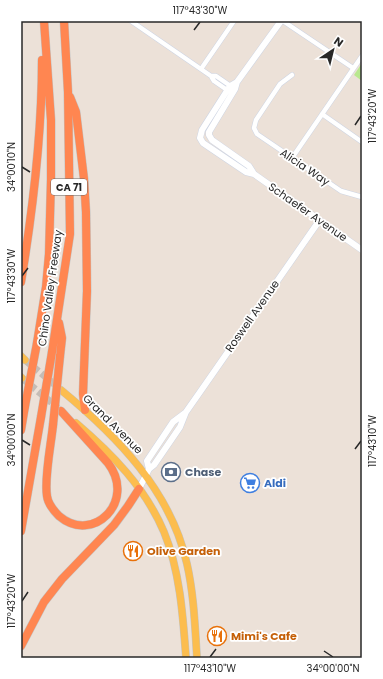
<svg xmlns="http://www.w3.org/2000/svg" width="383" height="679" font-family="Poppins,sans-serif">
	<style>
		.green { fill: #b9e890 }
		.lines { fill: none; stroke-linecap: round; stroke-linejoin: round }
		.primary-tunnel { stroke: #c5bcb5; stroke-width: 7; stroke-dasharray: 7 3.5; stroke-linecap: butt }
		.street-casing { stroke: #ced5e3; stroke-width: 5.5 }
		.secondary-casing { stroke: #ced5e3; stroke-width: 7 }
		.primary-casing { stroke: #c3c3c3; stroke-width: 8 }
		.highway-casing { stroke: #c3c3c3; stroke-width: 9 }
		.street { stroke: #fff; stroke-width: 4.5 }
		.secondary { stroke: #fff; stroke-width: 6 }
		.primary { stroke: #fcbd4e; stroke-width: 7 }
		.highway { stroke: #ff8651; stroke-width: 8 }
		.highway-bridge-casing { stroke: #c3c3c3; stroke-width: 9; stroke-linecap: butt }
		.highway-bridge { stroke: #ff8651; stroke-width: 8 }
		.ticks { fill: none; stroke: #282828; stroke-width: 1.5 }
		.labels { text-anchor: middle; stroke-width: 3.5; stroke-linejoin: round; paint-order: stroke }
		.shield { fill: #fff; stroke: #686868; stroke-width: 1 }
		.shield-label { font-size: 10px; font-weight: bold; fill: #282828 }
		.street-label { font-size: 11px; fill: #282828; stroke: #fff }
		.service-label { font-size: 11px; font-weight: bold; fill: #4e5e75; stroke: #fff; text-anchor: start }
		.shop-label { font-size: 11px; font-weight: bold; fill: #366cbe; stroke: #fff; text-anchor: start }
		.food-label { font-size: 11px; font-weight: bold; fill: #c56008; stroke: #fff; text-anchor: start }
		.neatline { fill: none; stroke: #282828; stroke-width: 1.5 }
		.ticks-label { font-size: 10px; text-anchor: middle; fill: #282828 }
	</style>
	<rect width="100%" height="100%" fill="#ece1d8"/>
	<path class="green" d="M 362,63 L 362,81 L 354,75 Z"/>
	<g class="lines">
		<path class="primary-tunnel" d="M 25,360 L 59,388
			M 22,378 L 58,408"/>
		<defs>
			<path id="street" d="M 131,21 L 211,76 L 214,81 L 230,92
				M 283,21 L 353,68
				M 201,69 L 234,21
				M 292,75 L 280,84 L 256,120 L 254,128 L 257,134 L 341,191 L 362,197
				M 211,76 L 216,76 L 232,87
				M 322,114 L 362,142
				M 292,158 L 362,56"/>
			<path id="secondary" d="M 281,21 L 237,82 L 230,86 L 202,130 L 200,138 L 203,143 L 246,172 L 254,174 L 362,250
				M 237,82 L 235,89 L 209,132 L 209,135 L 212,140 L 249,166 L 254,174
				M 149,469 L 147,461 L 173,422 L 185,413
				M 139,489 L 149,469 L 154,465 L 180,427 L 186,412 L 200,392 L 319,221"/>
			<path id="primary" d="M 21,356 L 25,360
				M 21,377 L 22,378
				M 61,390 C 117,436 171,491 187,564 C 194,595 195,627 197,658
				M 76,423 C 112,454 145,487 164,532 C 180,571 183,616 186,658"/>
			<path id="highway" d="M 70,97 L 76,112 L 84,179 L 86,212 L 87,291 L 83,394 L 85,410
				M 21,282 C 33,209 42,135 42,60
				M 59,323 L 62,338 L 60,356
				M 37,343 L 46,287 L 49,254 L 51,180 L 51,120 L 44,21
				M 52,352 L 70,234 L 68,92 L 64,21
				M 53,425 C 51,445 44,478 47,496 C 48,504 53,510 59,516 C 93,545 137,501 108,463 L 61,411
				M 21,430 L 25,406
				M 21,531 L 41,417
				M 21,646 L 44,602 L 62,579 L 114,525 L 128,506 L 139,489"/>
		</defs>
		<use href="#street" class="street-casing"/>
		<use href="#secondary" class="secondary-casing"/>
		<use href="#primary" class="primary-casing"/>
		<use href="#highway" class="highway-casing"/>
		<use href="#street" class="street"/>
		<use href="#secondary" class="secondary"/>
		<use href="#primary" class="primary"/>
		<use href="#highway" class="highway"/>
		<defs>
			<path id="highway-bridge" d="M 25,406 L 37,343
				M 41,417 L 52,352
				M 53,425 L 60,356"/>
		</defs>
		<use href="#highway-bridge" class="highway-bridge-casing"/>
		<use href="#highway-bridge" class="highway-bridge"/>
	</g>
	<path class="ticks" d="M 194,30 L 200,22M 355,125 L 361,116M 22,167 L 30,172M 22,276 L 28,268M 22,440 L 30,445M 355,449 L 361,441M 22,601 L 28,592M 324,651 L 333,657M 210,657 L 216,649"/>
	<defs>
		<symbol id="bank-ring" viewBox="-11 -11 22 22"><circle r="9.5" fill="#fff" stroke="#5c6f8a" stroke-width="1.5"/><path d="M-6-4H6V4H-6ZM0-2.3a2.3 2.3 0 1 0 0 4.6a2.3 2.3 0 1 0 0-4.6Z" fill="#5c6f8a"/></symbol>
		<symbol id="supermarket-ring" viewBox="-11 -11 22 22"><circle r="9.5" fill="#fff" stroke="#3f7fe0" stroke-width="1.5"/><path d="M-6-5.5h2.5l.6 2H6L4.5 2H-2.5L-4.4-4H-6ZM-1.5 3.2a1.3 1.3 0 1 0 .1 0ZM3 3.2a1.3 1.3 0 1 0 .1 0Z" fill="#3f7fe0"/></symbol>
		<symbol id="restaurant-ring" viewBox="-11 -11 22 22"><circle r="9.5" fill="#fff" stroke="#e8710a" stroke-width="1.5"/><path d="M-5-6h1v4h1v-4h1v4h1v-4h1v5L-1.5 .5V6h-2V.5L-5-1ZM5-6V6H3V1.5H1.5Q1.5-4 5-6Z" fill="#e8710a"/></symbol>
	</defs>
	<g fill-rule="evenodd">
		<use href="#bank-ring" x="160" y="461" width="22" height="22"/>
		<use href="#supermarket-ring" x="239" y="472" width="22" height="22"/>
		<use href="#restaurant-ring" x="122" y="540" width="22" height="22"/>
		<use href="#restaurant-ring" x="206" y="625" width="22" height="22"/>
	</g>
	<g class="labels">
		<rect class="shield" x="51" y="179" width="36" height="16" rx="3"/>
		<g class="shield-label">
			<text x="69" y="191">CA 71</text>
		</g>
		<g class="street-label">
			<text transform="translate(305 167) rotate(34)" y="4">Alicia Way</text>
			<text transform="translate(308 212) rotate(35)" y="4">Schaefer Avenue</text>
			<text transform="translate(50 288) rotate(-82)" y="4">Chino Valley Freeway</text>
			<text transform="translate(252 316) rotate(-55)" y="4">Roswell Avenue</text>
			<text transform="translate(113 424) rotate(45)" y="4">Grand Avenue</text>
		</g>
		<g class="service-label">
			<text x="185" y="476">Chase</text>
		</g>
		<g class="shop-label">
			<text x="264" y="487">Aldi</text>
		</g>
		<g class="food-label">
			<text x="147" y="555">Olive Garden</text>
			<text x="231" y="640">Mimi's Cafe</text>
		</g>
	</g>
	<rect width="383" height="679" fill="none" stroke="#ffffff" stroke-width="44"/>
	<g transform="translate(333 50) rotate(35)" stroke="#ffffff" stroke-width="3" paint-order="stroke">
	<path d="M0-3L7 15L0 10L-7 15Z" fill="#282828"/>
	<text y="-6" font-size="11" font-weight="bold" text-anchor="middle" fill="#282828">N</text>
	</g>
	<rect x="22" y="22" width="339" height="635" class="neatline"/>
	<g class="ticks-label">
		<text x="200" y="14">117°43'30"W</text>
		<text transform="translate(372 116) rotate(-90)" y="4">117°43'20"W</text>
		<text transform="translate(11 167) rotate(-90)" y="4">34°00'10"N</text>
		<text transform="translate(11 276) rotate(-90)" y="4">117°43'30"W</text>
		<text transform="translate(11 440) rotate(-90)" y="4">34°00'00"N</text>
		<text transform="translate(372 441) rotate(-90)" y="4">117°43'10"W</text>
		<text transform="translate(11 601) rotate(-90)" y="4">117°43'20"W</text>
		<text x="210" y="672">117°43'10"W</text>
		<text x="333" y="672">34°00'00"N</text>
	</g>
</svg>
